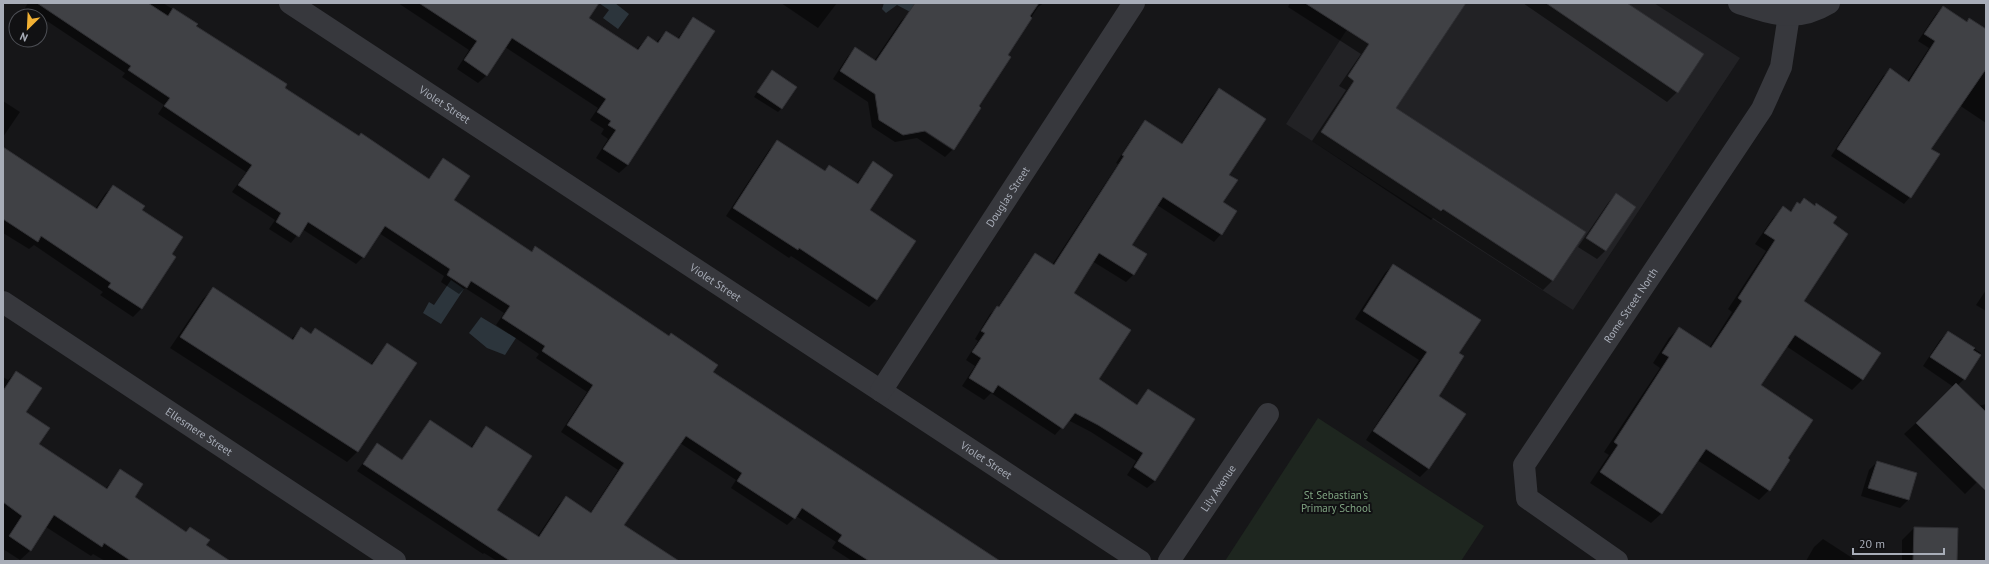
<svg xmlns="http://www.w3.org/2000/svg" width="1989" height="564" font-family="'PT Sans',sans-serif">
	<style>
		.built { fill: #222225 }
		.green { fill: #1e261f }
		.water { fill: #2c353c }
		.shadow { fill: #0007 }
		.building { fill: #404145; stroke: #303034 }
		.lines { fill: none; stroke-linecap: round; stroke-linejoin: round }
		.minor { stroke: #37383d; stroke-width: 22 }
		.tertiary { stroke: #37383d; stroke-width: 22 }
		.labels { text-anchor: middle; stroke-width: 4; stroke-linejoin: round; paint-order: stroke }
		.street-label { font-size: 11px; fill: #a8adb8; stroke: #111113 }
		.park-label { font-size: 11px; fill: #7fa381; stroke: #111113 }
	</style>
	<rect width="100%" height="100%" fill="#161618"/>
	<path class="built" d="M 1364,3 L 1654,3 L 1740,58 L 1573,310 L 1286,124 Z"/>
	<path class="green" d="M 1318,418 L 1484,526 L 1461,561 L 1225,561 Z"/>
	<path class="water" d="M 599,3 L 615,3 L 629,14 L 618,29 L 603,18 L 609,10 Z
		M 884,3 L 924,3 L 916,15 L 897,5 L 886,13 L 882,9 Z
		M 451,280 L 464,289 L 441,324 L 423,313 L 429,302 L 434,305 Z
		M 481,317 L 516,338 L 505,355 L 487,348 L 469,333 Z"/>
	<path class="shadow" d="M 28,3 L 163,3 L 196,24 L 195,26 L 284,88 L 358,137 L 428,179 L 444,159 L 453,201 L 531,252 L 535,248 L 668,336 L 671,334 L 712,373 L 972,561 L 852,561 L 832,548 L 836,542 L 796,516 L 787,525 L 731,488 L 736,480 L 680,443 L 623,525 L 667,561 L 497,561 L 484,553 L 483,554 L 357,471 L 377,444 L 401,461 L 430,421 L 470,448 L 486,427 L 495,510 L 537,537 L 559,504 L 566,497 L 590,513 L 618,470 L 561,432 L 587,392 L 536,358 L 539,354 L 496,325 L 504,313 L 465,288 L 459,294 L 441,282 L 444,276 L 379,233 L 363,257 L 356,264 L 302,229 L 291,243 L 269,229 L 275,220 L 232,192 L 246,172 L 158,114 L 164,105 L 122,77 L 125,73 L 47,21 L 42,26 L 40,25 L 40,16 L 27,16 L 22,13 Z
		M 398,3 L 593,3 L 588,18 L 636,50 L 648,37 L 656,42 L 666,32 L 677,39 L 694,18 L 628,165 L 619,173 L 596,158 L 608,139 L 601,134 L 604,129 L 590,120 L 598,108 L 505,47 L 487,75 L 478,83 L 457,69 L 469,50 Z
		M 781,3 L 837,3 L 818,28 Z
		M 945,3 L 1044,3 L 1038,7 L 1007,55 L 977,107 L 980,108 L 953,149 L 921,127 L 920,129 L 952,150 L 945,157 L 917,138 L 895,142 L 872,127 L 868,102 L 833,79 L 848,56 L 855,49 L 874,61 L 901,21 L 908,14 Z
		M 1290,3 L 1464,3 L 1395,108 L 1584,232 L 1552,281 L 1543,290 L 1433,218 L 1431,220 L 1312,141 L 1346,90 L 1339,86 L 1361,54 L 1288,7 Z
		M 1523,3 L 1620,3 L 1703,54 L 1677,92 L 1667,102 Z
		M 1943,7 L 1966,22 L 1969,19 L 1986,30 L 1986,123 L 1959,105 L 1930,149 L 1910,197 L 1904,204 L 1831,156 L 1883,76 L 1890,70 L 1907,82 L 1929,48 L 1918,41 L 1936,14 Z
		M 768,76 L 782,108 L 778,112 L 754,97 Z
		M 1219,89 L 1228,175 L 1222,202 L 1236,211 L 1221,234 L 1214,242 L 1157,205 L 1131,245 L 1146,255 L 1133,275 L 1126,282 L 1092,261 L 1072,293 L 1097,379 L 1136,405 L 1148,390 L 1155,481 L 1147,488 L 1127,475 L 1136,461 L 1091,432 L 1068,420 L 1055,435 L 991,393 L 984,400 L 962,386 L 975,366 L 966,360 L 978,341 L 975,339 L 990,314 L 998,307 L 1028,262 L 1035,254 L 1052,265 L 1118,164 L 1116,163 L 1138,129 L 1145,121 L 1181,144 L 1211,97 Z
		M 3,101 L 20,112 L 3,137 Z
		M 777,142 L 823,172 L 829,166 L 856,184 L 873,163 L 868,210 L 877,299 L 869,307 L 791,256 L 789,258 L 726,216 L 769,150 Z
		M 3,148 L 95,209 L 105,194 L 113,186 L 141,211 L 171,254 L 175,257 L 141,309 L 133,317 L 100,295 L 103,292 L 34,245 L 29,249 L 3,233 Z
		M 1616,194 L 1606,250 L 1597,259 L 1578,247 L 1608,203 Z
		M 1804,200 L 1831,224 L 1802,302 L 1880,353 L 1862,380 L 1852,390 L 1786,346 L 1760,386 L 1787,459 L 1769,490 L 1759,500 L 1697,460 L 1662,513 L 1651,523 L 1590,483 L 1609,455 L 1604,452 L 1660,368 L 1653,363 L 1669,338 L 1679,328 L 1709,348 L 1732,312 L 1728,309 L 1766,251 L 1755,244 L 1773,218 L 1783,208 L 1789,212 Z
		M 1393,265 L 1458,354 L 1438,396 L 1429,468 L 1420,477 L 1366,440 L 1419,360 L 1355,319 L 1385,273 Z
		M 214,288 L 291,339 L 302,328 L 310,334 L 316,329 L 370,365 L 387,344 L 358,451 L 347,462 L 170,348 L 203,299 Z
		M 1986,290 L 1986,311 L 1976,305 Z
		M 1948,332 L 1981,353 L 1964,379 L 1955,388 L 1923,366 L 1940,340 Z
		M 16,372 L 25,413 L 38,445 L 105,489 L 121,471 L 133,498 L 185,532 L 190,528 L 205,545 L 223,561 L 105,561 L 93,554 L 91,556 L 46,527 L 31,550 L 20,560 L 3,549 L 3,377 L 8,380 Z
		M 1986,404 L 1986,473 L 1965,494 L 1904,434 L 1916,423 Z
		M 1877,462 L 1908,500 L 1900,508 L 1861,496 L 1869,470 Z
		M 1914,528 L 1956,561 L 1902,561 L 1902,540 Z
		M 1823,539 L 1857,561 L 1806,561 L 1814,547 Z"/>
	<path class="building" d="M 37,3 L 148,3 L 168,16 L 173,8 L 198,24 L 196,26 L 287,84 L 285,88 L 359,136 L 361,133 L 429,179 L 443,158 L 470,176 L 454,200 L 532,252 L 535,246 L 669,336 L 671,333 L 718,365 L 713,372 L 1000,561 L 869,561 L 838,541 L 842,535 L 802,508 L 795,519 L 737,481 L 742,473 L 686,436 L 624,525 L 679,561 L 510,561 L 363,464 L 377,443 L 402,460 L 430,420 L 472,448 L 486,426 L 532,456 L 497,510 L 539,537 L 566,496 L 591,513 L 624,463 L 567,425 L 593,385 L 542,351 L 545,346 L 502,318 L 510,306 L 471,281 L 467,288 L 447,275 L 450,269 L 385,226 L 364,258 L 308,222 L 299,237 L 276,222 L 281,213 L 238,185 L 252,165 L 164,106 L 170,98 L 128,70 L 131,66 Z
		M 419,3 L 599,3 L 589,18 L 638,50 L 648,36 L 658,43 L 666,31 L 679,39 L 693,17 L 715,31 L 628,165 L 603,149 L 616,130 L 608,125 L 611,121 L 597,112 L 606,99 L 512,38 L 487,76 L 464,60 L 477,41 Z
		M 915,3 L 1039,3 L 1030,16 L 1032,18 L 1008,55 L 1011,57 L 979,106 L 981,108 L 954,150 L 925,131 L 903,135 L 879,120 L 875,94 L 840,71 L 855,47 L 876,61 Z
		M 1305,3 L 1466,3 L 1396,108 L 1586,232 L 1553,281 L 1443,209 L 1441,211 L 1321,132 L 1354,81 L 1348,76 L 1369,44 Z
		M 1546,3 L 1627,3 L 1704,54 L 1678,93 Z
		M 1943,6 L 1967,22 L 1969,18 L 1986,29 L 1986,69 L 1931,149 L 1940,154 L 1911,198 L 1837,149 L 1890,68 L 1909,82 L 1935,41 L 1924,34 Z
		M 772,70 L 797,87 L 782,109 L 757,92 Z
		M 1219,88 L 1266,119 L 1229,175 L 1238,180 L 1223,202 L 1237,211 L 1222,235 L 1163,197 L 1132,245 L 1147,254 L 1134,275 L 1099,253 L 1074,293 L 1131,330 L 1099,379 L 1137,405 L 1148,389 L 1195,419 L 1155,481 L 1134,467 L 1143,453 L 1098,425 L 1075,413 L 1063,429 L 998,385 L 993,393 L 969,378 L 981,358 L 972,352 L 985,333 L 981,331 L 997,306 L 999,307 L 1035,253 L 1054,265 L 1124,156 L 1122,155 L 1145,120 L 1182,144 Z
		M 777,140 L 825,171 L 829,165 L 858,184 L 873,161 L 893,175 L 870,210 L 916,241 L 877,300 L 799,248 L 798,250 L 733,208 Z
		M 3,147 L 97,209 L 113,185 L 145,206 L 142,210 L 183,237 L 172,254 L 176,257 L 142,309 L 108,287 L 111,283 L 41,236 L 38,242 L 3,219 Z
		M 1616,193 L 1636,207 L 1606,251 L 1586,238 Z
		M 1804,198 L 1815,206 L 1816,203 L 1837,217 L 1833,223 L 1848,234 L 1804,301 L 1881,353 L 1863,380 L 1795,335 L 1761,385 L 1813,420 L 1788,458 L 1790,460 L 1770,491 L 1706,449 L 1662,514 L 1600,472 L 1618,445 L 1614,442 L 1669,357 L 1662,353 L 1679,327 L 1711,348 L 1742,301 L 1738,298 L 1775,240 L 1764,233 L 1783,206 L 1791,212 L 1797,202 L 1800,204 Z
		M 1393,264 L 1481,320 L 1459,353 L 1464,356 L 1439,396 L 1466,414 L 1429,469 L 1373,431 L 1427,352 L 1363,311 Z
		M 213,287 L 293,340 L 301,327 L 311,334 L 315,328 L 372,365 L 387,343 L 417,363 L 358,452 L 180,337 Z
		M 1948,331 L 1975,348 L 1973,350 L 1981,355 L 1965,380 L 1930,357 Z
		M 16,371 L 42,388 L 26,412 L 50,428 L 39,444 L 107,489 L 120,469 L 143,484 L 135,497 L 186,532 L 190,527 L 210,540 L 206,545 L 230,561 L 131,561 L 104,543 L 102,547 L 54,515 L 31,551 L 9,536 L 22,516 L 3,502 L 3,391 Z
		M 1956,383 L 1986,412 L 1986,491 L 1916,423 Z
		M 1877,461 L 1917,473 L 1909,500 L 1868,488 Z
		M 1914,527 L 1958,528 L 1957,561 L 1913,561 Z"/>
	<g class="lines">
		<g class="minor">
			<path id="s1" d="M 290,3 L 1140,561"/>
			<path id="s2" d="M 3,302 L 395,561"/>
			<path id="s3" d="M 881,391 L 1134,3"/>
			<path id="s4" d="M 1169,561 L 1268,414"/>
			<path id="s5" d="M 1617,561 L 1527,498 L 1524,465 L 1762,109 L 1781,67 L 1789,15"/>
		</g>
		<path class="tertiary" d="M 1739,3 C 1773,14 1796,23 1829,3"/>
	</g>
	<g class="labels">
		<g class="street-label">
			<text dy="4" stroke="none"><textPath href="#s1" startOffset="185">Violet Street</textPath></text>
			<text dy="4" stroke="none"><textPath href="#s3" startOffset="232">Douglas Street</textPath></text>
			<text dy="4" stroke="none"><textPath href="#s1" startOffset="509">Violet Street</textPath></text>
			<text dy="4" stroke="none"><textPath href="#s5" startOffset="335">Rome Street North</textPath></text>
			<text dy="4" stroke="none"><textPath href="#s2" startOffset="235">Ellesmere Street</textPath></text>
			<text dy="4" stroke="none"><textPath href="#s1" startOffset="833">Violet Street</textPath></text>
			<text dy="4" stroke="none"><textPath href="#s4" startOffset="88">Lily Avenue</textPath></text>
		</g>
		<g class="park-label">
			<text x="1336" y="499">St Sebastian's<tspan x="1336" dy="13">Primary School</tspan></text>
		</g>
	</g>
	<rect width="1989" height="564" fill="none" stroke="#a8adb8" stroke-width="8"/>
	<g transform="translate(28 28) rotate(204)"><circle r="19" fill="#111113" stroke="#4d4f55"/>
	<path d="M0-3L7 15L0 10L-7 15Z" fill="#f2b134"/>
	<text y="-6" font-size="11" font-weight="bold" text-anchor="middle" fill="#a8adb8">N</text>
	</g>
	<path d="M1853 548v6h91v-6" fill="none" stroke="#a8adb8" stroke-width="2"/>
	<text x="1859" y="548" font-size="12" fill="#a8adb8" stroke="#111113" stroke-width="3" paint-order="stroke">20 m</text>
</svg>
